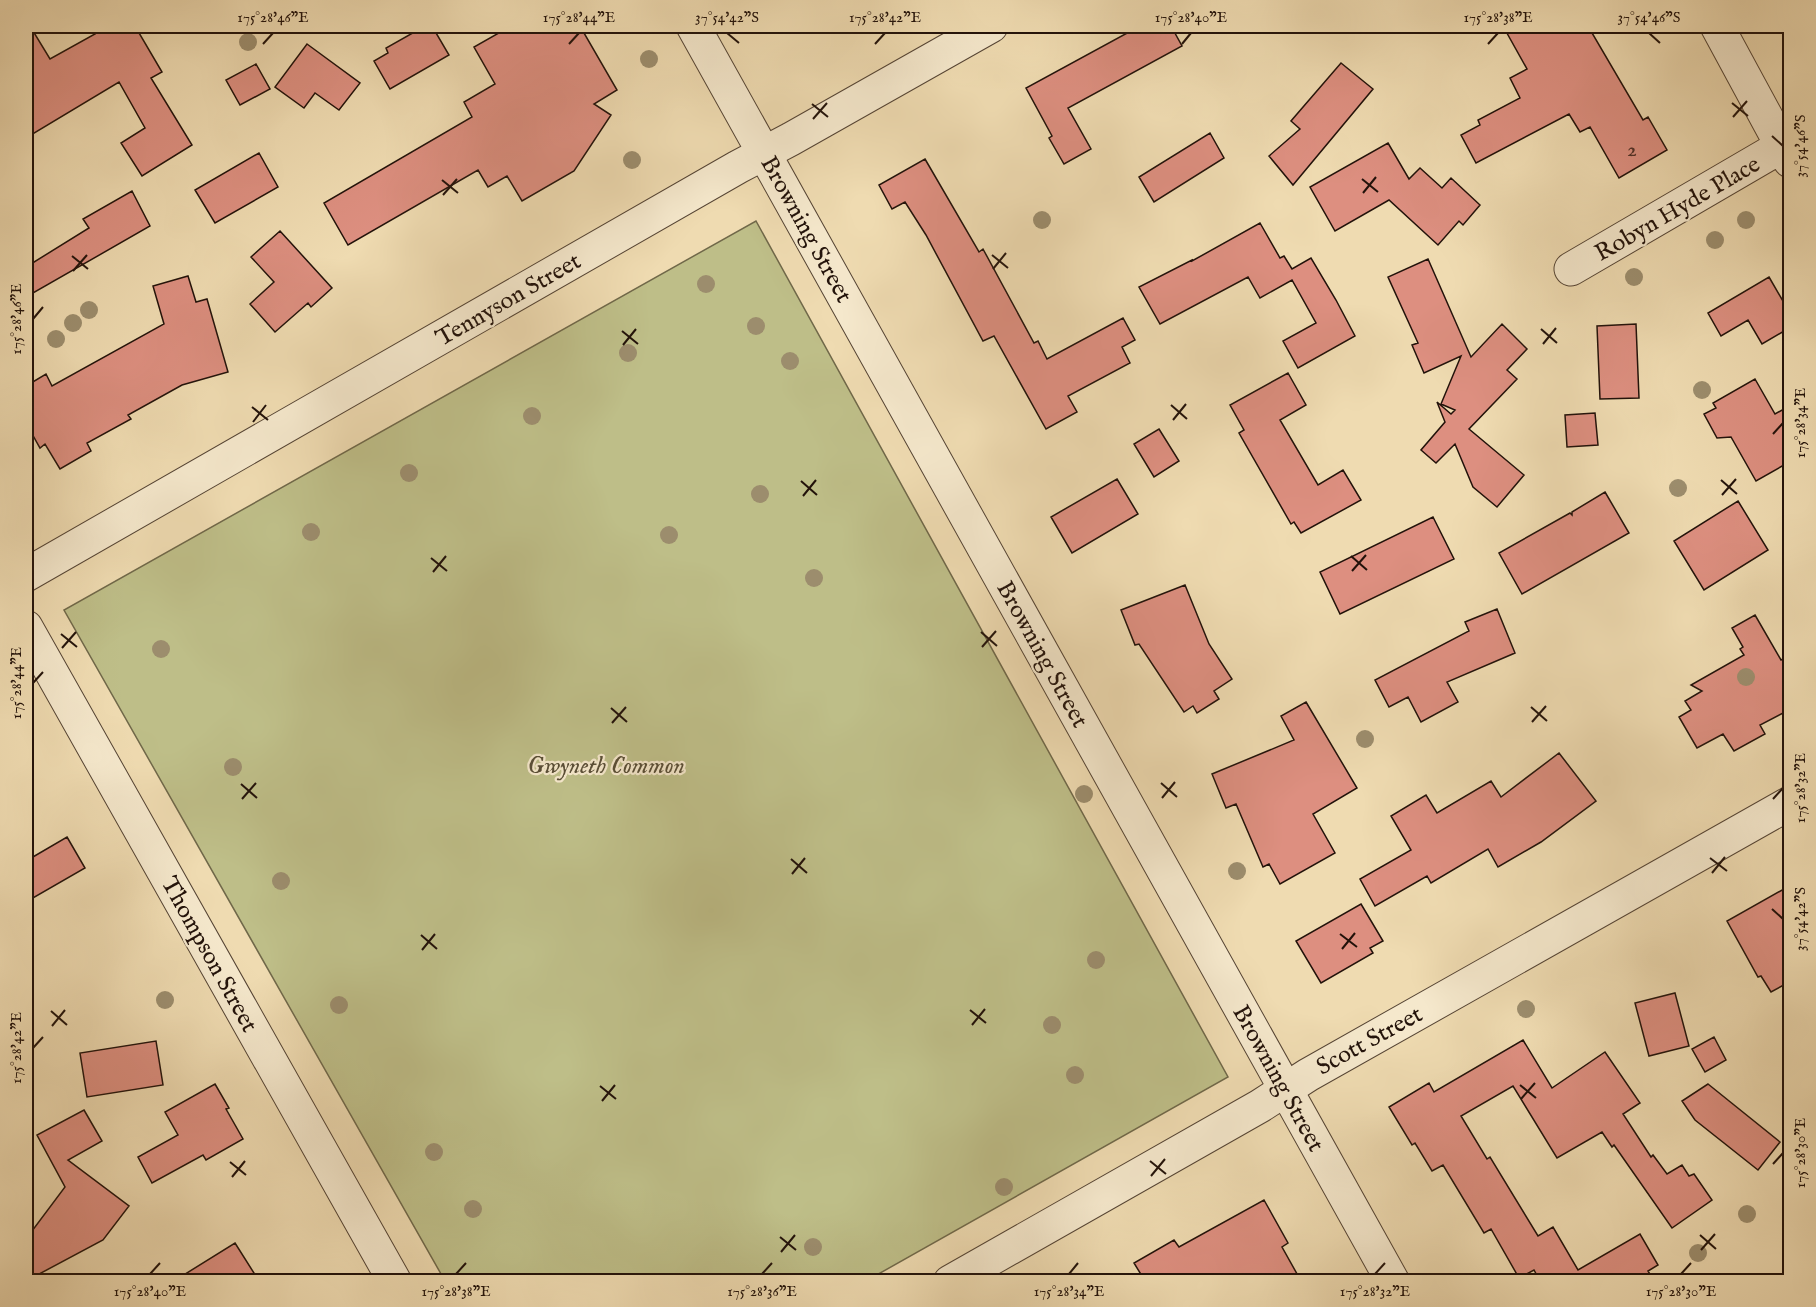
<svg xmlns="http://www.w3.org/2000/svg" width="1816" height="1307" font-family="'IM FELL English',serif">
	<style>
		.green { fill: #bebe88; stroke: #706849; stroke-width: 1.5 }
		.building { fill: #dd8f80; stroke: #22120a; stroke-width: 1.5 }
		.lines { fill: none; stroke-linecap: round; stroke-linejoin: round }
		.minor-casing { stroke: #554434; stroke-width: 35 }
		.tertiary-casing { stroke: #554434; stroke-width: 35 }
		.minor { stroke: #f5e8cc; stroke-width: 33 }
		.tertiary { stroke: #f5e8cc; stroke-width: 33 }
		.tree { fill: #9c8d6d }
		.ticks { fill: none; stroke: #22120a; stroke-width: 2 }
		.labels { text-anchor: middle; stroke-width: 4.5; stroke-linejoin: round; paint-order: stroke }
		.number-label { font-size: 21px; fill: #513128 }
		.street-label { font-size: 24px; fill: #22120a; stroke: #f5e8cc }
		.park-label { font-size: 24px; font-style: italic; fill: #594e36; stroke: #f5e8cc }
		.neatline { fill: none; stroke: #22120a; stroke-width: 2 }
		.ticks-label { font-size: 15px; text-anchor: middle; fill: #22120a }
	</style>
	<rect width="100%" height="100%" fill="#efdbb1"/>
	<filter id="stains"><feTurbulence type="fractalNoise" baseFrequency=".00333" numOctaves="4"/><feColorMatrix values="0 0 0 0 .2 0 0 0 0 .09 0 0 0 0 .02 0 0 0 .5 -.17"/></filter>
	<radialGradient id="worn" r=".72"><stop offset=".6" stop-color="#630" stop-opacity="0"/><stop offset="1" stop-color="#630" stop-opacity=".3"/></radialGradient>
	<path class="green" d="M 756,221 L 1228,1077 L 866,1281 L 445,1281 L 64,610 Z"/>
	<path class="building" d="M 26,26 L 30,26 L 50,59 L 95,34 L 90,26 L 135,26 L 162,72 L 151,78 L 192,145 L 142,176 L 121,143 L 145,128 L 119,82 L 26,138 Z
		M 425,26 L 432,26 L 449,55 L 390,89 L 374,61 L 388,53 L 386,48 Z
		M 511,26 L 580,26 L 617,90 L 594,104 L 611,115 L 574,171 L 522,201 L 507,176 L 488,187 L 478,170 L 348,245 L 324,203 L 472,117 L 464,102 L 495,84 L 474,47 Z
		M 1140,26 L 1171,26 L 1182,46 L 1068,108 L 1091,149 L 1064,164 L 1049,138 L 1052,136 L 1026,88 Z
		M 1503,26 L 1588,26 L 1643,120 L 1648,117 L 1667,150 L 1619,178 L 1590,127 L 1580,132 L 1569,114 L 1476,163 L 1461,135 L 1480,125 L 1478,120 L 1520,98 L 1510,78 L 1527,69 Z
		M 307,44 L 360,83 L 339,110 L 315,93 L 304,108 L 275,87 Z
		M 1341,63 L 1373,89 L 1293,185 L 1269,156 L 1300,129 L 1291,121 Z
		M 256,64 L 270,89 L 240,105 L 226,80 Z
		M 1210,133 L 1224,158 L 1154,202 L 1139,177 Z
		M 1388,143 L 1409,179 L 1420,168 L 1442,188 L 1451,178 L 1480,205 L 1463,225 L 1459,221 L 1438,245 L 1389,200 L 1335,231 L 1310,187 Z
		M 259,153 L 278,187 L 215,223 L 195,190 Z
		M 925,159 L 979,252 L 983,249 L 1034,343 L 1038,341 L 1047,359 L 1123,318 L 1135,340 L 1122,347 L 1130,363 L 1068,396 L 1077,412 L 1046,429 L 994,336 L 983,341 L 926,235 L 905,202 L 892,209 L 879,185 Z
		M 132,191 L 150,226 L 26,297 L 26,267 L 89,228 L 83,219 Z
		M 1260,223 L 1280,258 L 1284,256 L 1292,269 L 1311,258 L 1336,300 L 1355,336 L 1298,368 L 1283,341 L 1316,323 L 1292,280 L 1260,298 L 1248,277 L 1160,324 L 1139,287 L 1192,260 L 1192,261 Z
		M 280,231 L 332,288 L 311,307 L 308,303 L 275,332 L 250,304 L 274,282 L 251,257 Z
		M 1428,259 L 1471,357 L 1502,324 L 1527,349 L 1507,370 L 1517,379 L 1469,429 L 1524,475 L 1497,507 L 1473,487 L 1455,444 L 1436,463 L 1421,450 L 1445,422 L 1437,402 L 1451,414 L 1455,410 L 1441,404 L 1461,356 L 1424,373 L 1412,345 L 1418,343 L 1388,277 Z
		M 188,276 L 196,302 L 207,299 L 228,372 L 182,385 L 128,415 L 131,419 L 87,443 L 91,451 L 60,469 L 45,444 L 40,448 L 26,423 L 26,386 L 46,374 L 52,386 L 164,324 L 153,286 Z
		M 1769,277 L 1791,315 L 1791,327 L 1762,344 L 1748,320 L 1721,336 L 1708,313 Z
		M 1636,324 L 1639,398 L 1600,399 L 1597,326 Z
		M 1288,373 L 1306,405 L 1280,420 L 1318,485 L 1343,470 L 1361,500 L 1301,533 L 1294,522 L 1291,524 L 1239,433 L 1244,430 L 1230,405 Z
		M 1755,379 L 1775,414 L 1791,405 L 1791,461 L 1756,481 L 1731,437 L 1717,438 L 1704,414 L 1716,408 L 1713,403 Z
		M 1595,413 L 1598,445 L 1567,447 L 1565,415 Z
		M 1159,429 L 1179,461 L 1154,477 L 1134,444 Z
		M 1117,479 L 1138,514 L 1072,553 L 1051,517 Z
		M 1605,492 L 1629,533 L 1522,594 L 1499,553 L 1570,513 L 1572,515 L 1572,512 Z
		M 1738,501 L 1768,550 L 1704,590 L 1674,541 Z
		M 1433,517 L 1454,559 L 1340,614 L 1320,572 Z
		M 1185,585 L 1209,644 L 1232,679 L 1214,691 L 1219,699 L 1197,713 L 1193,706 L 1184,712 L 1139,644 L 1135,645 L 1121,610 Z
		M 1497,609 L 1515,653 L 1447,682 L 1458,702 L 1421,722 L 1408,697 L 1389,707 L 1375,680 L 1469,631 L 1465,622 Z
		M 1755,615 L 1781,660 L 1791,655 L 1791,709 L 1760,725 L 1765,734 L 1734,751 L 1723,734 L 1697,748 L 1679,717 L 1691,710 L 1685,701 L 1702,691 L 1691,685 L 1744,655 L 1740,649 L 1743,647 L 1732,628 Z
		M 1306,702 L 1357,788 L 1313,814 L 1335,853 L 1280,884 L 1269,864 L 1263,867 L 1236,804 L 1226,808 L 1212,774 L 1294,740 L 1281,716 Z
		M 1559,753 L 1596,801 L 1541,842 L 1498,867 L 1488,849 L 1431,883 L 1427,876 L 1375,906 L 1360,879 L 1411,850 L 1391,816 L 1426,795 L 1437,813 L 1491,781 L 1501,797 Z
		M 67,837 L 85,868 L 26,902 L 26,861 Z
		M 1791,885 L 1791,981 L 1771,992 L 1761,976 L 1758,977 L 1727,921 Z
		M 1361,904 L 1383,941 L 1370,948 L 1373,953 L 1321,983 L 1296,941 Z
		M 1675,993 L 1689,1046 L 1649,1056 L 1635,1003 Z
		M 1714,1037 L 1726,1060 L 1705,1072 L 1692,1049 Z
		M 1523,1040 L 1552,1088 L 1605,1052 L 1640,1103 L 1623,1114 L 1651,1157 L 1653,1155 L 1667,1174 L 1682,1165 L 1689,1176 L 1694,1174 L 1712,1200 L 1672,1228 L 1614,1145 L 1612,1147 L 1602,1132 L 1557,1158 L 1513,1086 L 1461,1116 L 1487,1159 L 1490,1157 L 1538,1236 L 1553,1227 L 1578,1270 L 1640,1234 L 1658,1265 L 1648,1271 L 1654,1281 L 1540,1281 L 1534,1270 L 1519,1278 L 1491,1229 L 1484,1233 L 1443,1165 L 1432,1171 L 1415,1143 L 1412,1145 L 1389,1107 L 1429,1083 L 1434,1092 Z
		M 156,1041 L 163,1085 L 87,1097 L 80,1053 Z
		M 215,1084 L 229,1108 L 226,1109 L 243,1139 L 206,1160 L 203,1155 L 152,1183 L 138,1157 L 178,1135 L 165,1112 Z
		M 1708,1084 L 1780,1142 L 1758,1170 L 1695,1120 L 1682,1101 Z
		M 84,1110 L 102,1141 L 68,1160 L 129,1206 L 103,1240 L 26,1281 L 26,1239 L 65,1187 L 37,1135 Z
		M 1264,1200 L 1288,1243 L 1282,1247 L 1301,1281 L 1145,1281 L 1134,1263 L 1174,1240 L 1179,1247 Z
		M 235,1243 L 259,1281 L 174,1281 Z"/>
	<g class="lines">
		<defs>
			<path id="minor" d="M 1717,26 L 1790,161
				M 1571,269 L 1782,146
				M 26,575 L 738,167 L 791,139 L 991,26
				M 26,627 L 395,1282
				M 950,1282 L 1260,1106 L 1308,1075 L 1790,803"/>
			<path id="tertiary" d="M 693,26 L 1393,1282"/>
		</defs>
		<use href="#minor" class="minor-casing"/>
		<use href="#tertiary" class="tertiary-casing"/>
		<use href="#minor" class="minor"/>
		<use href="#tertiary" class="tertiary"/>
	</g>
	<g class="tree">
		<circle cx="248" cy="42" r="9"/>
		<circle cx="649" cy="59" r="9"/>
		<circle cx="632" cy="160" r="9"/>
		<circle cx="1042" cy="220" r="9"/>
		<circle cx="1746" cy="220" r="9"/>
		<circle cx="1715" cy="240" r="9"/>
		<circle cx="1634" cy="277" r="9"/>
		<circle cx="706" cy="284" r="9"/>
		<circle cx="89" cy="310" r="9"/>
		<circle cx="73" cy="323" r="9"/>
		<circle cx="756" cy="326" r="9"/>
		<circle cx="56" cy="339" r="9"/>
		<circle cx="628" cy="353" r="9"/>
		<circle cx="790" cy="361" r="9"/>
		<circle cx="1702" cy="390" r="9"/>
		<circle cx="532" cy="416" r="9"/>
		<circle cx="409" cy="473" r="9"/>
		<circle cx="1678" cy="488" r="9"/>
		<circle cx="760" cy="494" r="9"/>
		<circle cx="311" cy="532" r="9"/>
		<circle cx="669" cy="535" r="9"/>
		<circle cx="814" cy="578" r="9"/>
		<circle cx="161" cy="649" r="9"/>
		<circle cx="1746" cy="677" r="9"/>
		<circle cx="1365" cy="739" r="9"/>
		<circle cx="233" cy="767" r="9"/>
		<circle cx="1084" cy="794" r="9"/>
		<circle cx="1237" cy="871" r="9"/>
		<circle cx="281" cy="881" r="9"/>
		<circle cx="1096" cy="960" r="9"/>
		<circle cx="165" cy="1000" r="9"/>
		<circle cx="339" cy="1005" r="9"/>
		<circle cx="1526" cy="1009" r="9"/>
		<circle cx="1052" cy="1025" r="9"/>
		<circle cx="1075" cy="1075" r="9"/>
		<circle cx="434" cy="1152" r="9"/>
		<circle cx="1004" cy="1187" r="9"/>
		<circle cx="473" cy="1209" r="9"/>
		<circle cx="1747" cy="1214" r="9"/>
		<circle cx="813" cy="1247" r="9"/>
		<circle cx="1698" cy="1253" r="9"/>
	</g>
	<path class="ticks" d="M 727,33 L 739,43M 1649,33 L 1660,43M 263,44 L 273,33M 569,44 L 579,33M 875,44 L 885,33M 1182,44 L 1191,33M 1488,44 L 1498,33M 1732,103 L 1748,116M 812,104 L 828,117M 1733,117 L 1747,101M 813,119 L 827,103M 1772,136 L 1783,146M 1362,179 L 1378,192M 442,180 L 458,193M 1363,193 L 1376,177M 443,195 L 457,179M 992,255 L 1008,268M 72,256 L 88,269M 993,269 L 1006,253M 73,271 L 87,255M 33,319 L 43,307M 1541,329 L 1557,343M 622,331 L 638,344M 1543,344 L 1556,328M 623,345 L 636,329M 1171,405 L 1187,419M 252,407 L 268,420M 1173,420 L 1186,404M 253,422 L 266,405M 1773,434 L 1783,423M 1721,480 L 1737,494M 801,481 L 817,495M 1722,495 L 1736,479M 803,496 L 816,480M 1351,556 L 1367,570M 431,558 L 447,571M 1352,571 L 1366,555M 433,572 L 446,556M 981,632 L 997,646M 61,634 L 77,647M 982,647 L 996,631M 62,648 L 76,632M 33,683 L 43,672M 1531,707 L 1547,721M 611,708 L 627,722M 1532,722 L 1546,706M 612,723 L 626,707M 1161,783 L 1177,797M 241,784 L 257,798M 1162,798 L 1175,782M 242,799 L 256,783M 1773,799 L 1783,788M 1710,858 L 1727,871M 791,859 L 807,873M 1712,873 L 1725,857M 792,874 L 805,858M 1772,909 L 1783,919M 1340,934 L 1357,947M 421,935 L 437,949M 1342,949 L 1355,933M 422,950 L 435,934M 970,1010 L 986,1023M 51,1011 L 67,1025M 972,1025 L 985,1009M 52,1026 L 65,1010M 33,1048 L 43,1037M 1520,1085 L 1536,1098M 600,1086 L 616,1099M 1521,1099 L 1535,1083M 602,1101 L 615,1085M 1150,1161 L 1166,1174M 230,1162 L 246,1175M 1773,1164 L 1783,1153M 1151,1176 L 1165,1159M 232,1177 L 245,1161M 1700,1235 L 1716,1249M 780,1237 L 796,1250M 1701,1250 L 1715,1234M 781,1252 L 795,1235M 150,1274 L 160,1263M 456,1274 L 466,1263M 762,1274 L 772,1263M 1069,1274 L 1078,1263M 1375,1274 L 1385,1263M 1681,1274 L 1691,1263"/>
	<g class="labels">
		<g class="number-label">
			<text x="1632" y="156">2</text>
		</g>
		<g class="street-label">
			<text transform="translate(1677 208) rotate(-30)" y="8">Robyn Hyde Place</text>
			<text transform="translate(807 229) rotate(61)" y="8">Browning Street</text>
			<text transform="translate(508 299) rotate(-30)" y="8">Tennyson Street</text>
			<text transform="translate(1043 654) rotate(61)" y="8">Browning Street</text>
			<text transform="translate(210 954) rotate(61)" y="8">Thompson Street</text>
			<text transform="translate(1369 1040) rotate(-29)" y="8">Scott Street</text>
			<text transform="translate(1279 1078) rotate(61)" y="8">Browning Street</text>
		</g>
		<g class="park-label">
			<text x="606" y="773">Gwyneth Common</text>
		</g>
	</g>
	<rect width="1816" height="1307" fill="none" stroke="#efdbb1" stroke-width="66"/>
	<rect x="33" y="33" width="1750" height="1241" class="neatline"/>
	<g class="ticks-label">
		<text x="273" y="22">175°28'46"E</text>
		<text x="579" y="22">175°28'44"E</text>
		<text x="727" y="22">37°54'42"S</text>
		<text x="885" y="22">175°28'42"E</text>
		<text x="1191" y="22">175°28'40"E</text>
		<text x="1498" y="22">175°28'38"E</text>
		<text x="1649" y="22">37°54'46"S</text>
		<text transform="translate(1800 146) rotate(-90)" y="5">37°54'46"S</text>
		<text transform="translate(16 319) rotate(-90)" y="5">175°28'46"E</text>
		<text transform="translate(1800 423) rotate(-90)" y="5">175°28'34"E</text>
		<text transform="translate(16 683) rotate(-90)" y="5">175°28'44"E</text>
		<text transform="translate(1800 788) rotate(-90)" y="5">175°28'32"E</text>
		<text transform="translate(1800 919) rotate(-90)" y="5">37°54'42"S</text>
		<text transform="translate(16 1048) rotate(-90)" y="5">175°28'42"E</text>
		<text transform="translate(1800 1153) rotate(-90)" y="5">175°28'30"E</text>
		<text x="150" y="1296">175°28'40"E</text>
		<text x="456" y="1296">175°28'38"E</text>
		<text x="762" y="1296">175°28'36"E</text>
		<text x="1069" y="1296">175°28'34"E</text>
		<text x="1375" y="1296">175°28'32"E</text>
		<text x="1681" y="1296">175°28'30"E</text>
	</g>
	<rect width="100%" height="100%" filter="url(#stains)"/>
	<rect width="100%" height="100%" fill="url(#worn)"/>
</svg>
